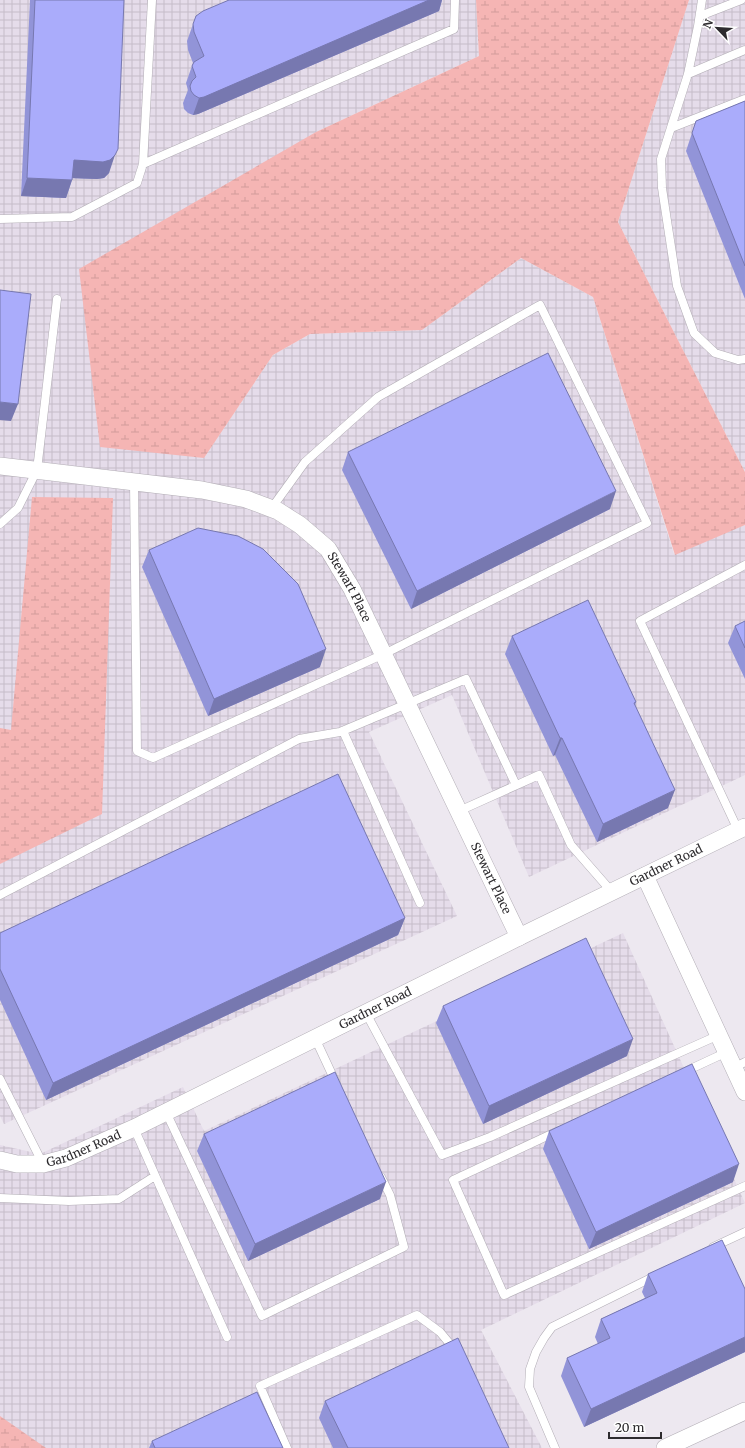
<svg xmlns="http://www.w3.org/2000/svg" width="745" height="1448" font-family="Merriweather,serif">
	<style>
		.industrial { fill: url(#industrial-grid) }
		.wetland { fill: url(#wetland-marsh) }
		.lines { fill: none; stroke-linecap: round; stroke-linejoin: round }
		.service-casing { stroke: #b3aeb6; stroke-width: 9 }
		.minor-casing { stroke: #b3aeb6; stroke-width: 18 }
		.service { stroke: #fff; stroke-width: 8 }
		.minor { stroke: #fff; stroke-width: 17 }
		.wall { fill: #9294d8 }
		.shaded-wall { fill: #7778b0 }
		.building { fill: #aaacfb; stroke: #7778b0 }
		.labels { text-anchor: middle; stroke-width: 3; stroke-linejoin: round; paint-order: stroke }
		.street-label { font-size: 12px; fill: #2d2b2e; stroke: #fff }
	</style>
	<defs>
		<pattern id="industrial-grid" width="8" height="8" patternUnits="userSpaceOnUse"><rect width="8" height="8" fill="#e5dcea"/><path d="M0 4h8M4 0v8" fill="none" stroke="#c5bdc9"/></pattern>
		<pattern id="wetland-marsh" width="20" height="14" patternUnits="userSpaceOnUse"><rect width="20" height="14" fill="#f5b5b4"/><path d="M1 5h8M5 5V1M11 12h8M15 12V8" fill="none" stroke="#d29c9b"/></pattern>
	</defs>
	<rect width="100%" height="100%" fill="#ede8f0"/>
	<path class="industrial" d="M 0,0 L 476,0 L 479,56 L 316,132 L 204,458 L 273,355 L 310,334 L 422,330 L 521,258 L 593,297 L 674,554 L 745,525 L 745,775 L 529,877 L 452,695 L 369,732 L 457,916 L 4,1124 L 0,1116 Z
		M 689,0 L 745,0 L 745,472 L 618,222 Z
		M 623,933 L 745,1203 L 481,1330 L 542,1448 L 0,1448 L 0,1145 L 40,1154 L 183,1087 L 204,1131 Z"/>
	<path class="wetland" d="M 476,0 L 689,0 L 618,222 L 745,472 L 745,525 L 675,555 L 593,297 L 521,258 L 422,330 L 310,334 L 273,355 L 204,458 L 100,447 L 79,269 L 316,132 L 479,56 Z
		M 32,497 L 113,498 L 102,814 L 0,864 L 0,728 L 11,730 Z
		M 0,1416 L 46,1448 L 0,1448 Z"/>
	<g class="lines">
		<defs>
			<path id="service" d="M 702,0 L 698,26 L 688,74 L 661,159 L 662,188 L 677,286 L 694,333 L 715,353 L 738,360 L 745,359
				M 700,16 L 741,0
				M 688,74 L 745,50
				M 671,128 L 745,99
				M 143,164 L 454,29 L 455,0
				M 0,219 L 72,217 L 137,183 L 143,164 L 152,0
				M 134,482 L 137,751 L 153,758 L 384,654 L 647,523 L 540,305 L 378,397 L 305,462 L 271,509
				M 0,524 L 18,508 L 37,470 L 57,299
				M 343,731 L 420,903
				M 459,811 L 539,775 L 571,845 L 612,892
				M 738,830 L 640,621 L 745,565
				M 0,895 L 299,739 L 340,732 L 466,679 L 516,785
				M 366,1013 L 442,1155 L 490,1137 L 719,1035
				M 315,1038 L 336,1083
				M 734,1068 L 745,1062
				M 684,1072 L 727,1052
				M 0,1079 L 43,1164
				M 166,1112 L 262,1316 L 404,1247 L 390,1195 L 381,1177
				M 134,1128 L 227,1337
				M 558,1131 L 453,1180 L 504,1295 L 745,1186
				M 0,1198 L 69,1201 L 119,1199 L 155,1176
				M 713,1247 L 745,1232
				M 287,1448 L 260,1386 L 417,1315 L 440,1332 L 455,1350
				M 555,1448 L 529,1387 L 530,1369 L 536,1352 L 544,1338 L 552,1327 L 655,1276"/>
			<g id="minor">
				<path id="s1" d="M 0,466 L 202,490 L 246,499 L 278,511 L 300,525 L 328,549 L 352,589 L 519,937"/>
				<path d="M 645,876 L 745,1092"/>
				<path id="s2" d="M 0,1160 L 17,1164 L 43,1164 L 66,1158 L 134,1128 L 519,937 L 745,827"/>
				<path d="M 665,1448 L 745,1411"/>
			</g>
		</defs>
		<use href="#service" class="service-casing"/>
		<use href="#minor" class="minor-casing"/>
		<use href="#service" class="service"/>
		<use href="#minor" class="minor"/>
	</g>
	<path class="wall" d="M 30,0 L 124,0 L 109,173 L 104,178 L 97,179 L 72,178 L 72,180 L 66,198 L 21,196 Z
		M 229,0 L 442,0 L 439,11 L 198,114 L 193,115 L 188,113 L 184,109 L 183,103 L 188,90 L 186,83 L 193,63 L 188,50 L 187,41 L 196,16 Z
		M 745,101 L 745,299 L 686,151 L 696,121 Z
		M 348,452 L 610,509 L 411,609 L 342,470 Z
		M 149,550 L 320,667 L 208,716 L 142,567 Z
		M 745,621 L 745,679 L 728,643 L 735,626 Z
		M 512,636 L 636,702 L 635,706 L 668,808 L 597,842 L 555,755 L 553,756 L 505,654 Z
		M 405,918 L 398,935 L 46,1100 L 0,1000 L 0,933 Z
		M 443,1006 L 627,1056 L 483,1124 L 436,1023 Z
		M 549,1131 L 733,1182 L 589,1249 L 543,1149 Z
		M 204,1134 L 380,1199 L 248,1261 L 197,1151 Z
		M 648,1274 L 745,1289 L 745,1352 L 584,1427 L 561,1376 L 567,1358 L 598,1344 L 595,1337 L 601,1319 L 645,1298 L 642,1292 Z
		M 325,1401 L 509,1448 L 333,1448 L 319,1418 Z
		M 152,1441 L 283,1448 L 149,1448 Z"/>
	<path class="shaded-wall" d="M 429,0 L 442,0 L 439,11 L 198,114 L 193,115 L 199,98 Z
		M 115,155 L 109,173 L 104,178 L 97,179 L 67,178 L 74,160 Z
		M 27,178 L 72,180 L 66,198 L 21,196 Z
		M 0,402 L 18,404 L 11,421 L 0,420 Z
		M 616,491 L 610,509 L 411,609 L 417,591 Z
		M 326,649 L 320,667 L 208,716 L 214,699 Z
		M 560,738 L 562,738 L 555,755 L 553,756 Z
		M 675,790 L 668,808 L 597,842 L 603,824 Z
		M 405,918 L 398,935 L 46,1100 L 53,1083 Z
		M 633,1039 L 627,1056 L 483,1124 L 489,1106 Z
		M 739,1164 L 733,1182 L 589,1249 L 596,1232 Z
		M 386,1182 L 380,1199 L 248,1261 L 255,1244 Z
		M 745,1337 L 745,1352 L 584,1427 L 591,1409 Z"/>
	<path class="building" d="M 35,0 L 124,0 L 118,149 L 115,155 L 110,160 L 103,162 L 74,160 L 72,180 L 27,178 Z
		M 229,0 L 429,0 L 204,97 L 199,98 L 194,95 L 191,91 L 190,86 L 192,81 L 196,77 L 192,66 L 194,62 L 204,56 L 194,32 L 193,24 L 196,16 L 203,11 Z
		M 745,101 L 745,266 L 692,133 L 696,121 Z
		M 0,290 L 31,294 L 18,404 L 0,402 Z
		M 548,353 L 616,491 L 417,591 L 348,452 Z
		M 198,528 L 238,536 L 263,549 L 298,584 L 326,649 L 214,699 L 149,550 Z
		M 588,600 L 636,702 L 634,703 L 675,790 L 603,824 L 562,738 L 560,738 L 512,636 Z
		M 745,621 L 745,648 L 735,626 Z
		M 338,774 L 405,918 L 53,1083 L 0,969 L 0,933 Z
		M 586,938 L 633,1039 L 489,1106 L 443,1006 Z
		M 692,1064 L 739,1164 L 596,1232 L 549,1131 Z
		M 335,1072 L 386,1182 L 255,1244 L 204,1134 Z
		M 722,1240 L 745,1289 L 745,1337 L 591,1409 L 567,1358 L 610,1338 L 601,1319 L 657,1293 L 648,1274 Z
		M 458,1338 L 509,1448 L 348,1448 L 325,1401 Z
		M 257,1392 L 283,1448 L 155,1448 L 152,1441 Z"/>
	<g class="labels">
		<g class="street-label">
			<text dy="4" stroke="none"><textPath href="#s1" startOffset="389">Stewart Place</textPath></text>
			<text dy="4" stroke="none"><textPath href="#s2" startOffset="735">Gardner Road</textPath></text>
			<text dy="4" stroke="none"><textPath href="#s1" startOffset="713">Stewart Place</textPath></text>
			<text dy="4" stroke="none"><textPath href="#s2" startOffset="411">Gardner Road</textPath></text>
			<text dy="4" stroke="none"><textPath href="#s2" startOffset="87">Gardner Road</textPath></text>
		</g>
	</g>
	<g transform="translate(717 28) rotate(295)" stroke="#ffffff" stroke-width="3" paint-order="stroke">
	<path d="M0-3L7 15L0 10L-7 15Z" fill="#2d2b2e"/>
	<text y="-6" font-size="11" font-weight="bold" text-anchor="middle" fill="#2d2b2e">N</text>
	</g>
	<path d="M609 1432v6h52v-6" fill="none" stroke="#2d2b2e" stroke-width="2"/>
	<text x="615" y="1432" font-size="12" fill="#2d2b2e" stroke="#ffffff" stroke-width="3" paint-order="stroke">20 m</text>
</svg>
